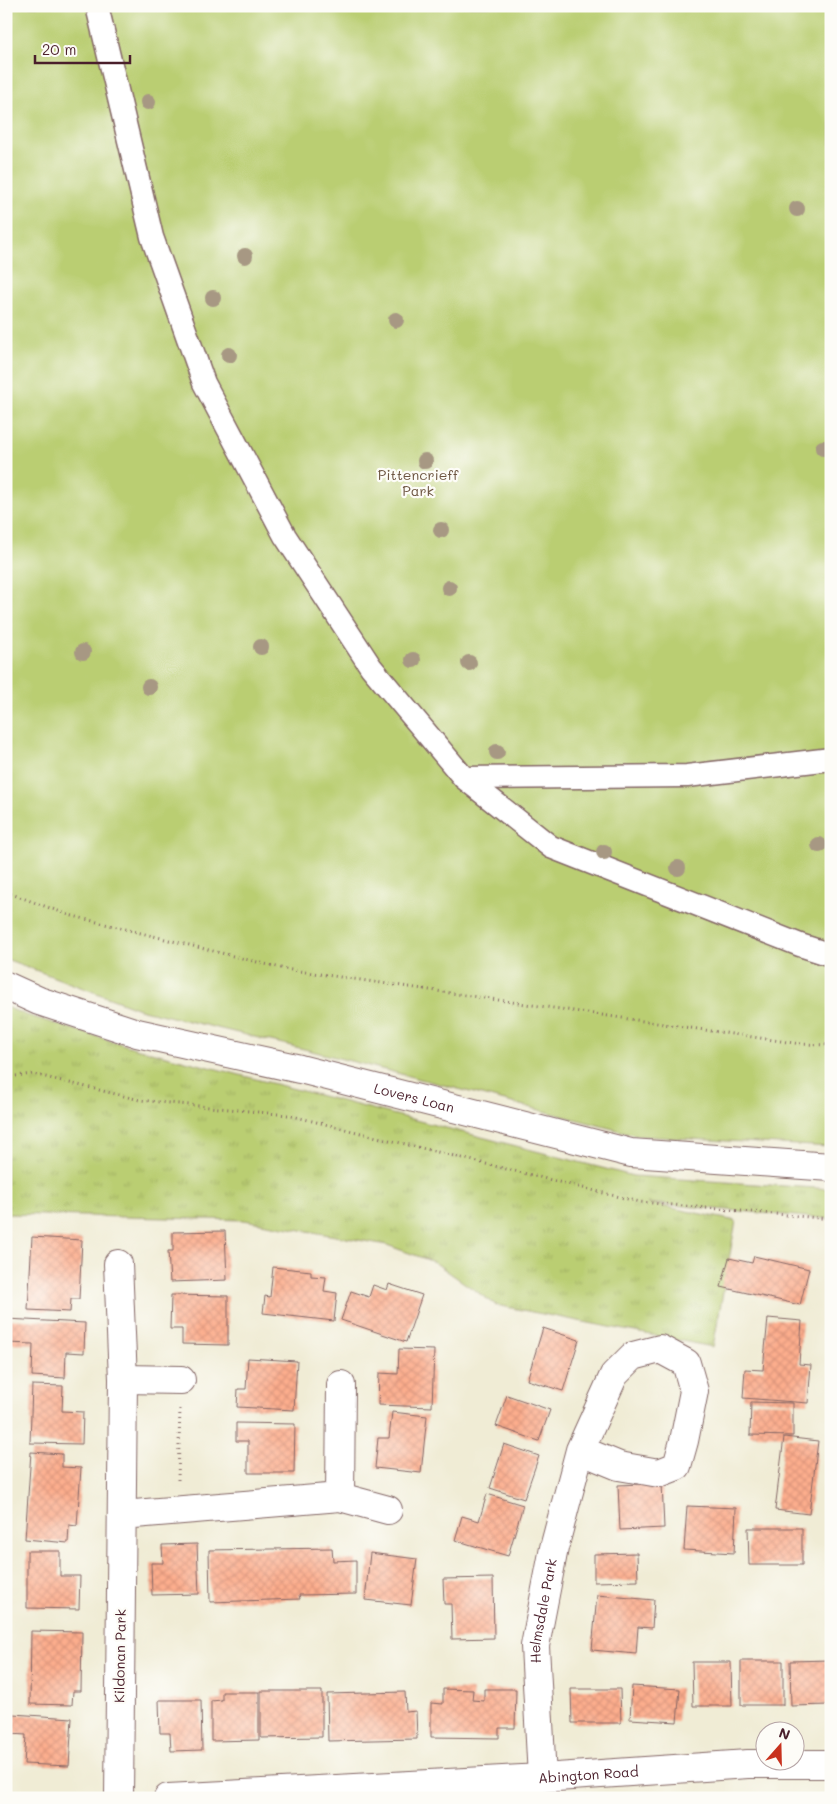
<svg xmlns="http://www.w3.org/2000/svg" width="837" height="1804" font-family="Mali,sans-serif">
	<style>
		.grass { fill: url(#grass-tufts); stroke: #82764e }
		.park { fill: #bace72; stroke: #82764e }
		.building { fill: url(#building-cross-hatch) }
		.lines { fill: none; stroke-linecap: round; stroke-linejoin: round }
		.pedestrian-casing { stroke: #846766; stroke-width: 25 }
		.minor-casing { stroke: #846766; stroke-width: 30 }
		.tertiary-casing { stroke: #846766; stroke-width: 30 }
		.path { stroke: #846766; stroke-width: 3; stroke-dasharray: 1 4; stroke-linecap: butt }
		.pedestrian { stroke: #fff; stroke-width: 22 }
		.minor { stroke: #fff; stroke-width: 28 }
		.tertiary { stroke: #fff; stroke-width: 28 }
		.tree { fill: #a79883 }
		.labels { text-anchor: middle; stroke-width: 4.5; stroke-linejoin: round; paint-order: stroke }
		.park-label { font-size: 14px; fill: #6c5440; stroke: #fdfcf7 }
		.street-label { font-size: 14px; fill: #4a1f2b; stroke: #fdfcf7 }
	</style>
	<defs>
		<pattern id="grass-tufts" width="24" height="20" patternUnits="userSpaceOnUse" patternTransform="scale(1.25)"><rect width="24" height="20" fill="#bace72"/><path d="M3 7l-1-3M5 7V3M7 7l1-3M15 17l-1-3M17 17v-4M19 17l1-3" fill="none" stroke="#a1b063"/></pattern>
		<pattern id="building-cross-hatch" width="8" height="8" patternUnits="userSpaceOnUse" patternTransform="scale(1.25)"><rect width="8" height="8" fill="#fcad8d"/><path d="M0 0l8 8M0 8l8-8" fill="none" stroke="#da947a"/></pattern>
	</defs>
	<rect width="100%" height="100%" fill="#fdfcf7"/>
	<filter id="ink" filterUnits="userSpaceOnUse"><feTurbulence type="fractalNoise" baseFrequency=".02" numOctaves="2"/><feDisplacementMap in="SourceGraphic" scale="10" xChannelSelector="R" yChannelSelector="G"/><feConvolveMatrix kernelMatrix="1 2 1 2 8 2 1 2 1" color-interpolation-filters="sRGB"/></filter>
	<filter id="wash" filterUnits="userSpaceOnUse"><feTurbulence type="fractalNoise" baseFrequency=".0096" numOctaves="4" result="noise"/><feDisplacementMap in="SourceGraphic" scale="20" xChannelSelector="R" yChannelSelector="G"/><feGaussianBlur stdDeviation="1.12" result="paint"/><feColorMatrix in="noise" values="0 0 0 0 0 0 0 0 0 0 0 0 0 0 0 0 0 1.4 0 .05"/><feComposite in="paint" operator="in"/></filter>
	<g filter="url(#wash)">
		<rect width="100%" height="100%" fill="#f0ecd5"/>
		<path class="grass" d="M 6,1007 L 26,1015 L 135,1048 L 633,1176 L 831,1189 L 831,1219 L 647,1203 L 736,1221 L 713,1347 L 496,1305 L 434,1262 L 387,1245 L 244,1220 L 6,1214 Z"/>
		<path class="park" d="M 6,6 L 831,6 L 831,1147 L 640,1136 L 308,1050 L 139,1009 L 6,959 Z"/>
		<g id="blocks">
			<path class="building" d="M 225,1231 L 227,1280 L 170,1282 L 168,1251 L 173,1251 L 173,1232 Z
				M 32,1237 L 82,1240 L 79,1299 L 71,1299 L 70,1312 L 28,1310 Z
				M 754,1256 L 809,1269 L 800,1305 L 721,1287 L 729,1258 L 752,1263 Z
				M 273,1267 L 311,1271 L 311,1276 L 326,1277 L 324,1291 L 337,1293 L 334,1321 L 263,1313 L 265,1296 L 270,1297 Z
				M 389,1284 L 422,1295 L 406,1342 L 341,1320 L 351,1291 L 369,1297 L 373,1285 L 387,1290 Z
				M 171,1295 L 228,1296 L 228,1345 L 182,1344 L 182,1329 L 170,1329 Z
				M 768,1318 L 802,1321 L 799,1364 L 811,1365 L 808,1403 L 743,1398 L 745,1369 L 763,1370 Z
				M 6,1319 L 85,1323 L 84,1353 L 66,1352 L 65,1378 L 32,1376 L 33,1344 L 6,1343 Z
				M 543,1328 L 579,1340 L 563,1391 L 527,1380 Z
				M 399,1349 L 434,1350 L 432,1407 L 378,1405 L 379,1373 L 398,1374 Z
				M 248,1358 L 297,1361 L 294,1410 L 237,1407 L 238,1389 L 246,1389 Z
				M 32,1385 L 63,1386 L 62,1411 L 83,1412 L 82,1444 L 30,1443 Z
				M 507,1395 L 550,1410 L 539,1441 L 496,1426 Z
				M 751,1402 L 793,1403 L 793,1436 L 750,1435 Z
				M 392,1412 L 427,1416 L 421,1473 L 375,1468 L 378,1438 L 389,1438 Z
				M 236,1423 L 295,1424 L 294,1473 L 248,1473 L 248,1441 L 236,1441 Z
				M 784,1437 L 818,1441 L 809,1514 L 775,1510 Z
				M 504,1444 L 539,1456 L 524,1499 L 490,1488 Z
				M 31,1452 L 62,1454 L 62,1467 L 81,1468 L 77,1526 L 69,1525 L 68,1543 L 25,1539 Z
				M 662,1483 L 664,1528 L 620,1530 L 618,1485 Z
				M 487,1494 L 523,1505 L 508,1556 L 455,1540 L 462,1516 L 479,1521 Z
				M 687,1506 L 736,1508 L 734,1553 L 684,1550 Z
				M 748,1528 L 802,1528 L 802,1565 L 749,1565 Z
				M 197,1544 L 199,1594 L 152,1595 L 151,1563 L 163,1563 L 162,1545 Z
				M 332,1548 L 333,1561 L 356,1560 L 356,1594 L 299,1595 L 300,1599 L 210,1602 L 209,1550 Z
				M 27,1551 L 60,1551 L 60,1576 L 80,1576 L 79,1609 L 27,1608 Z
				M 370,1553 L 417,1559 L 411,1605 L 365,1600 Z
				M 637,1553 L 638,1581 L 594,1582 L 594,1554 Z
				M 493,1578 L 494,1638 L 452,1639 L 451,1604 L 444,1604 L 443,1579 Z
				M 597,1595 L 654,1600 L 652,1628 L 638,1627 L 636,1654 L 592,1650 Z
				M 31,1631 L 82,1632 L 81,1691 L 73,1691 L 72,1705 L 30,1704 Z
				M 830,1660 L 830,1705 L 791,1706 L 790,1661 Z
				M 741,1661 L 783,1661 L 783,1705 L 741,1705 Z
				M 692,1662 L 731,1662 L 732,1706 L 693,1706 Z
				M 632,1686 L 680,1689 L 677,1722 L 630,1719 Z
				M 443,1689 L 473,1690 L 472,1700 L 484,1701 L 484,1689 L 516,1689 L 515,1728 L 499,1728 L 499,1738 L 431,1737 L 431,1703 L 443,1704 Z
				M 571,1689 L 620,1689 L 621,1723 L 572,1723 Z
				M 261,1691 L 322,1691 L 322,1737 L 261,1738 Z
				M 222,1692 L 259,1692 L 259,1740 L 211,1741 L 211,1701 L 222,1700 Z
				M 405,1692 L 406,1712 L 416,1711 L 417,1739 L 328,1741 L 327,1694 Z
				M 159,1700 L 201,1700 L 202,1750 L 171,1751 L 170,1733 L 160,1733 Z
				M 13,1714 L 72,1718 L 69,1766 L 24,1764 L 26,1735 L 11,1734 Z"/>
		</g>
	</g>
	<g filter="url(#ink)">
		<use href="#blocks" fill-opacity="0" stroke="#846766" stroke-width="1"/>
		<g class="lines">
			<defs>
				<path id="pedestrian" d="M 97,6 L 152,237 L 204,383 L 285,536 L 371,667 L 464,778 L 551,847 L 800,945 L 831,955
					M 464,778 L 687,776 L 831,759"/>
				<g id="minor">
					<path d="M 118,1264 L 123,1379 L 119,1798"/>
					<path d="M 123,1379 L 181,1380"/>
					<path d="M 340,1497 L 341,1385"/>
					<path d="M 122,1515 L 340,1497 L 388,1510"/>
					<path id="s1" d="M 542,1778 L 535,1646 L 554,1548 L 580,1450 L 614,1375 L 633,1356 L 660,1349 L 686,1363 L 694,1391 L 684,1441 L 677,1466 L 659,1473 L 619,1466 L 580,1450"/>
					<path id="s2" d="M 168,1798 L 542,1778 L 748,1764 L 831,1764"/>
				</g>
				<g id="tertiary">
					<path id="s3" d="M 6,986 L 39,1001 L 137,1033 L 300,1069 L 631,1153 L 831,1167"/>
				</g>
			</defs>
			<use href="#pedestrian" class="pedestrian-casing"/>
			<use href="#minor" class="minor-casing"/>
			<use href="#tertiary" class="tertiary-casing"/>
			<path class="path" d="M 6,892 L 69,915 L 285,969 L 801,1044 L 831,1045
				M 6,1077 L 33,1074 L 140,1100 L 288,1115 L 640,1202 L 831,1219
				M 178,1480 L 180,1408"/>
			<use href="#pedestrian" class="pedestrian"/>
			<use href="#minor" class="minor"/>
			<use href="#tertiary" class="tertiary"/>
		</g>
		<g class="tree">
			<circle cx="148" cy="102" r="8"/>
			<circle cx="797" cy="209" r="8"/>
			<circle cx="245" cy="256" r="8"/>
			<circle cx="213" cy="298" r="8"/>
			<circle cx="396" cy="320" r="8"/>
			<circle cx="229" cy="355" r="8"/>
			<circle cx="823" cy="448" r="8"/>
			<circle cx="425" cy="461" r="8"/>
			<circle cx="441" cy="530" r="8"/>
			<circle cx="449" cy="588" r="8"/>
			<circle cx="261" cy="647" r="8"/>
			<circle cx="83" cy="652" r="8"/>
			<circle cx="413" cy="660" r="8"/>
			<circle cx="469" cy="663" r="8"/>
			<circle cx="149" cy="687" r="8"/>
			<circle cx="497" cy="752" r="8"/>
			<circle cx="819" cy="845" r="8"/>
			<circle cx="604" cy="852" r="8"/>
			<circle cx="678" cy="868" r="8"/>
		</g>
	</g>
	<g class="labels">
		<g class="park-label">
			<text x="418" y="480">Pittencrieff<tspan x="418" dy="16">Park</tspan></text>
		</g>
		<g class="street-label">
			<text dy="5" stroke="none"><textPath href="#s3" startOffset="424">Lovers Loan</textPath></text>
			<text dy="5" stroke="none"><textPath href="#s1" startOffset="168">Helmsdale Park</textPath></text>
			<text transform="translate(120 1656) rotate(-89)" y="5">Kildonan Park</text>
			<text dy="5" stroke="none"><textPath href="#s2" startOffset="421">Abington Road</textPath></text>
		</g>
	</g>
	<rect width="837" height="1804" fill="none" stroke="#fdfcf7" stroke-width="25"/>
	<g transform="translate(780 1746) rotate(20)"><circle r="24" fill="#fdfcf7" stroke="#b5a4a5"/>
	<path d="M0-4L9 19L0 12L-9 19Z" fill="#c8321e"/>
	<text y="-8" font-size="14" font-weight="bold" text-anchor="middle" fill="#4a1f2b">N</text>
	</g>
	<path d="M35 55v8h95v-8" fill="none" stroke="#4a1f2b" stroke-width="2.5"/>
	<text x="42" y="55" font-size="15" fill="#4a1f2b" stroke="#fdfcf7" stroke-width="4" paint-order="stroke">20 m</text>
</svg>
